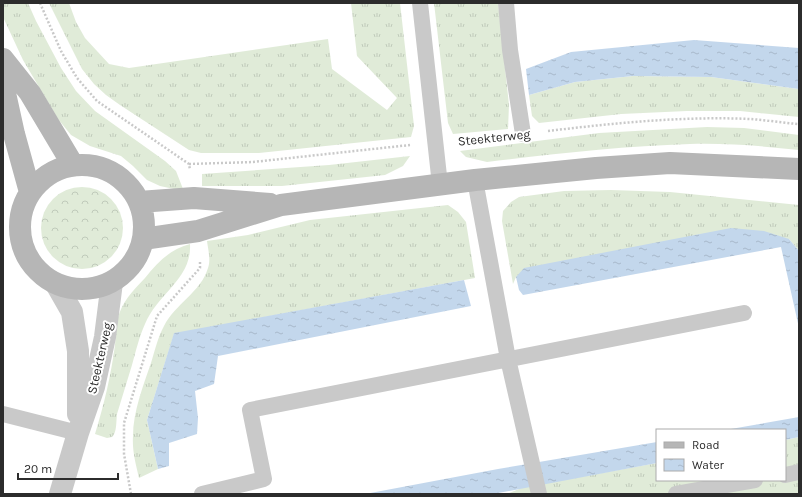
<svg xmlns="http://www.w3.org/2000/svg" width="802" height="497" font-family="Karla,sans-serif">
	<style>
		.grass { fill: url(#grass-tufts) }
		.forest { fill: url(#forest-crowns) }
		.water { fill: url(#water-ripples) }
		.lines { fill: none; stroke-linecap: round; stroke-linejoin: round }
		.path { stroke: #c9c9c9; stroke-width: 2.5; stroke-dasharray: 2 2; stroke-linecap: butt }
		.lane { stroke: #c9c9c9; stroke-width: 16 }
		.street { stroke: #c9c9c9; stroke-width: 22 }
		.secondary { stroke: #b6b6b6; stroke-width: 22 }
		.labels { text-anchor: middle; stroke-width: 4; stroke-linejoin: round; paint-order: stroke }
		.street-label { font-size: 13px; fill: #2c2c2c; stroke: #fff }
	</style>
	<defs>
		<pattern id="grass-tufts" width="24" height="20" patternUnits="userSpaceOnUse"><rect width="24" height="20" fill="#e0ebd8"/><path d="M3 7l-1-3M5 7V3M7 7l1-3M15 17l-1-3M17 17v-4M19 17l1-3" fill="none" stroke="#c0caba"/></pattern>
		<pattern id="forest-crowns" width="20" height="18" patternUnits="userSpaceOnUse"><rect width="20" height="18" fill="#e0ebd8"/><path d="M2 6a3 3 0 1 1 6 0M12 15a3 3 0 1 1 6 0" fill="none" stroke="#c0caba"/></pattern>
		<pattern id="water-ripples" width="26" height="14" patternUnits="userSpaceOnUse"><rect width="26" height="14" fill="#c3d7ec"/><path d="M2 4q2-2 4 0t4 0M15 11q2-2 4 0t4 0" fill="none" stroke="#a8b9cb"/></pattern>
	</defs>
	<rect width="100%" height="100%" fill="#fff"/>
	<path class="grass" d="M 3,3 L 28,3 L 36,21 L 61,68 L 76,91 L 95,111 L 165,161 L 176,171 L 183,189 L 174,189 L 160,186 L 147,180 L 133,166 L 121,156 L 90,146 L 71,135 L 58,119 L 23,60 L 3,17 Z
		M 49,3 L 69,3 L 76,22 L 85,38 L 109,64 L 129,68 L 328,39 L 332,69 L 387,110 L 397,98 L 357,56 L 351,3 L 400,3 L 414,126 L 411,137 L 259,153 L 201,153 L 189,150 L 120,105 L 106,95 L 94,84 L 82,69 Z
		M 434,3 L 498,3 L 509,105 L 508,129 L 453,134 L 448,123 Z
		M 633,76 L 711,77 L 799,89 L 799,117 L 740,111 L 687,111 L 621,114 L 539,123 L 532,116 L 529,95 L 575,82 Z
		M 707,127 L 744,128 L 799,135 L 799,150 C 763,146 726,143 690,144 C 622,146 554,154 487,162 L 466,157 L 460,151 L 599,133 Z
		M 410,156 L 403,166 L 385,175 L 282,186 L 202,186 L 202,174 L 329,165 Z
		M 611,190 L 670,192 L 799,205 L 799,251 L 789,239 L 516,277 L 513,284 L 502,221 L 503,211 L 511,202 L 519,197 L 564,191 Z
		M 448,205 L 458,212 L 466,222 L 475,278 L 174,334 L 147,420 L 158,469 L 139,478 C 136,465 132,451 133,436 C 133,412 143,386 151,363 C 155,350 158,337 164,326 C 175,304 201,292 208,268 C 211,260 208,249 207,241 L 248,235 L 310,220 Z
		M 190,244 C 192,279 158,293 145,324 C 139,337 136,351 132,365 C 127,381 122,398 117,414 C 116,422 117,432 112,437 L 107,438 L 95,434 C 104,405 111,375 115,345 C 116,337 115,328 117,321 C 122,301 132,292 145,278 C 158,262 169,250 190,244 Z
		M 799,437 L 799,494 L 507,494 L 524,487 L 657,463 L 657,480 L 785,480 L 785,440 Z"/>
	<path class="forest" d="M41 228a41 41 0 1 1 82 0a41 41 0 1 1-82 0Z"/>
	<path class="water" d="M 694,40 L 799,48 L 799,89 L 711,77 L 633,76 L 575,82 L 529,95 L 526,69 L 571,52 Z
		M 731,228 L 764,231 L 789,239 L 799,251 L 799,328 L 781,247 L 523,295 L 519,290 L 516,277 L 524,268 Z
		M 464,280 L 471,306 L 218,356 L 214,384 L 195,391 L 198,418 L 197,434 L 169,443 L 169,466 L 158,469 L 147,420 L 174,333 Z
		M 799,417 L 799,437 L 785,440 L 785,430 L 725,430 Z
		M 657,442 L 657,463 L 493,494 L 365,494 L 498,469 Z"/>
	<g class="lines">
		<path class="path" d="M 40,3 L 61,51 L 77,78 L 97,101 L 189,164 L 190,170
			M 548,131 C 615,123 683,116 750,119 C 766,120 783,123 799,124
			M 461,140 L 498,136
			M 189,164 L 253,162 L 410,145
			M 131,494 L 124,454 L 124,423 L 157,316 L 200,268 L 200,260"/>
		<path class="lane" d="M 420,3 L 440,185
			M 506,3 L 510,50 L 523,134
			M 475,180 L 508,359 L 539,494
			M 3,414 L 78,433
			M 785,475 L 799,472
			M 202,494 L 264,479 L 250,410 L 744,313
			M 676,494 L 755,480"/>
		<path class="street" d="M 56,284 L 72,312 L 78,351 L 78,414
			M 60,494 L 78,433 L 94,387 L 105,337 L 112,282"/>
		<path class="secondary" d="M 3,59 L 30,93 L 73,165
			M 3,84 L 14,134 L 30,192
			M20 227a62 62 0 1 1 124 0a62 62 0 1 1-124 0Z
			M 139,202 L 194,198 L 270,204
			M 143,239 L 198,231 L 281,205 L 475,180 L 596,168 L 670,163 L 799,169"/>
	</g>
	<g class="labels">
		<g class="street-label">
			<text transform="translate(494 137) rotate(-6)" y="5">Steekterweg</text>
			<text transform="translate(99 358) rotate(-77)" y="5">Steekterweg</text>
		</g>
	</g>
	<rect width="802" height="497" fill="none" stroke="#2c2c2c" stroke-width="8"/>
	<rect x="656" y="429" width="130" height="52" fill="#ffffff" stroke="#ababab"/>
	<rect x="664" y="442" width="20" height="6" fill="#b6b6b6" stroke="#ababab"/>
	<text x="692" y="449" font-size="12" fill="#2c2c2c">Road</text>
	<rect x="664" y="459" width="20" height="12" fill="url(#water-ripples)" stroke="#ababab"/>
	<text x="692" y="469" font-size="12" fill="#2c2c2c">Water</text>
	<path d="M18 473v6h100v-6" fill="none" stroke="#2c2c2c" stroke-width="2"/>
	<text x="24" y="473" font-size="12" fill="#2c2c2c" stroke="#ffffff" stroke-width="3" paint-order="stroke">20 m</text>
</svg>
